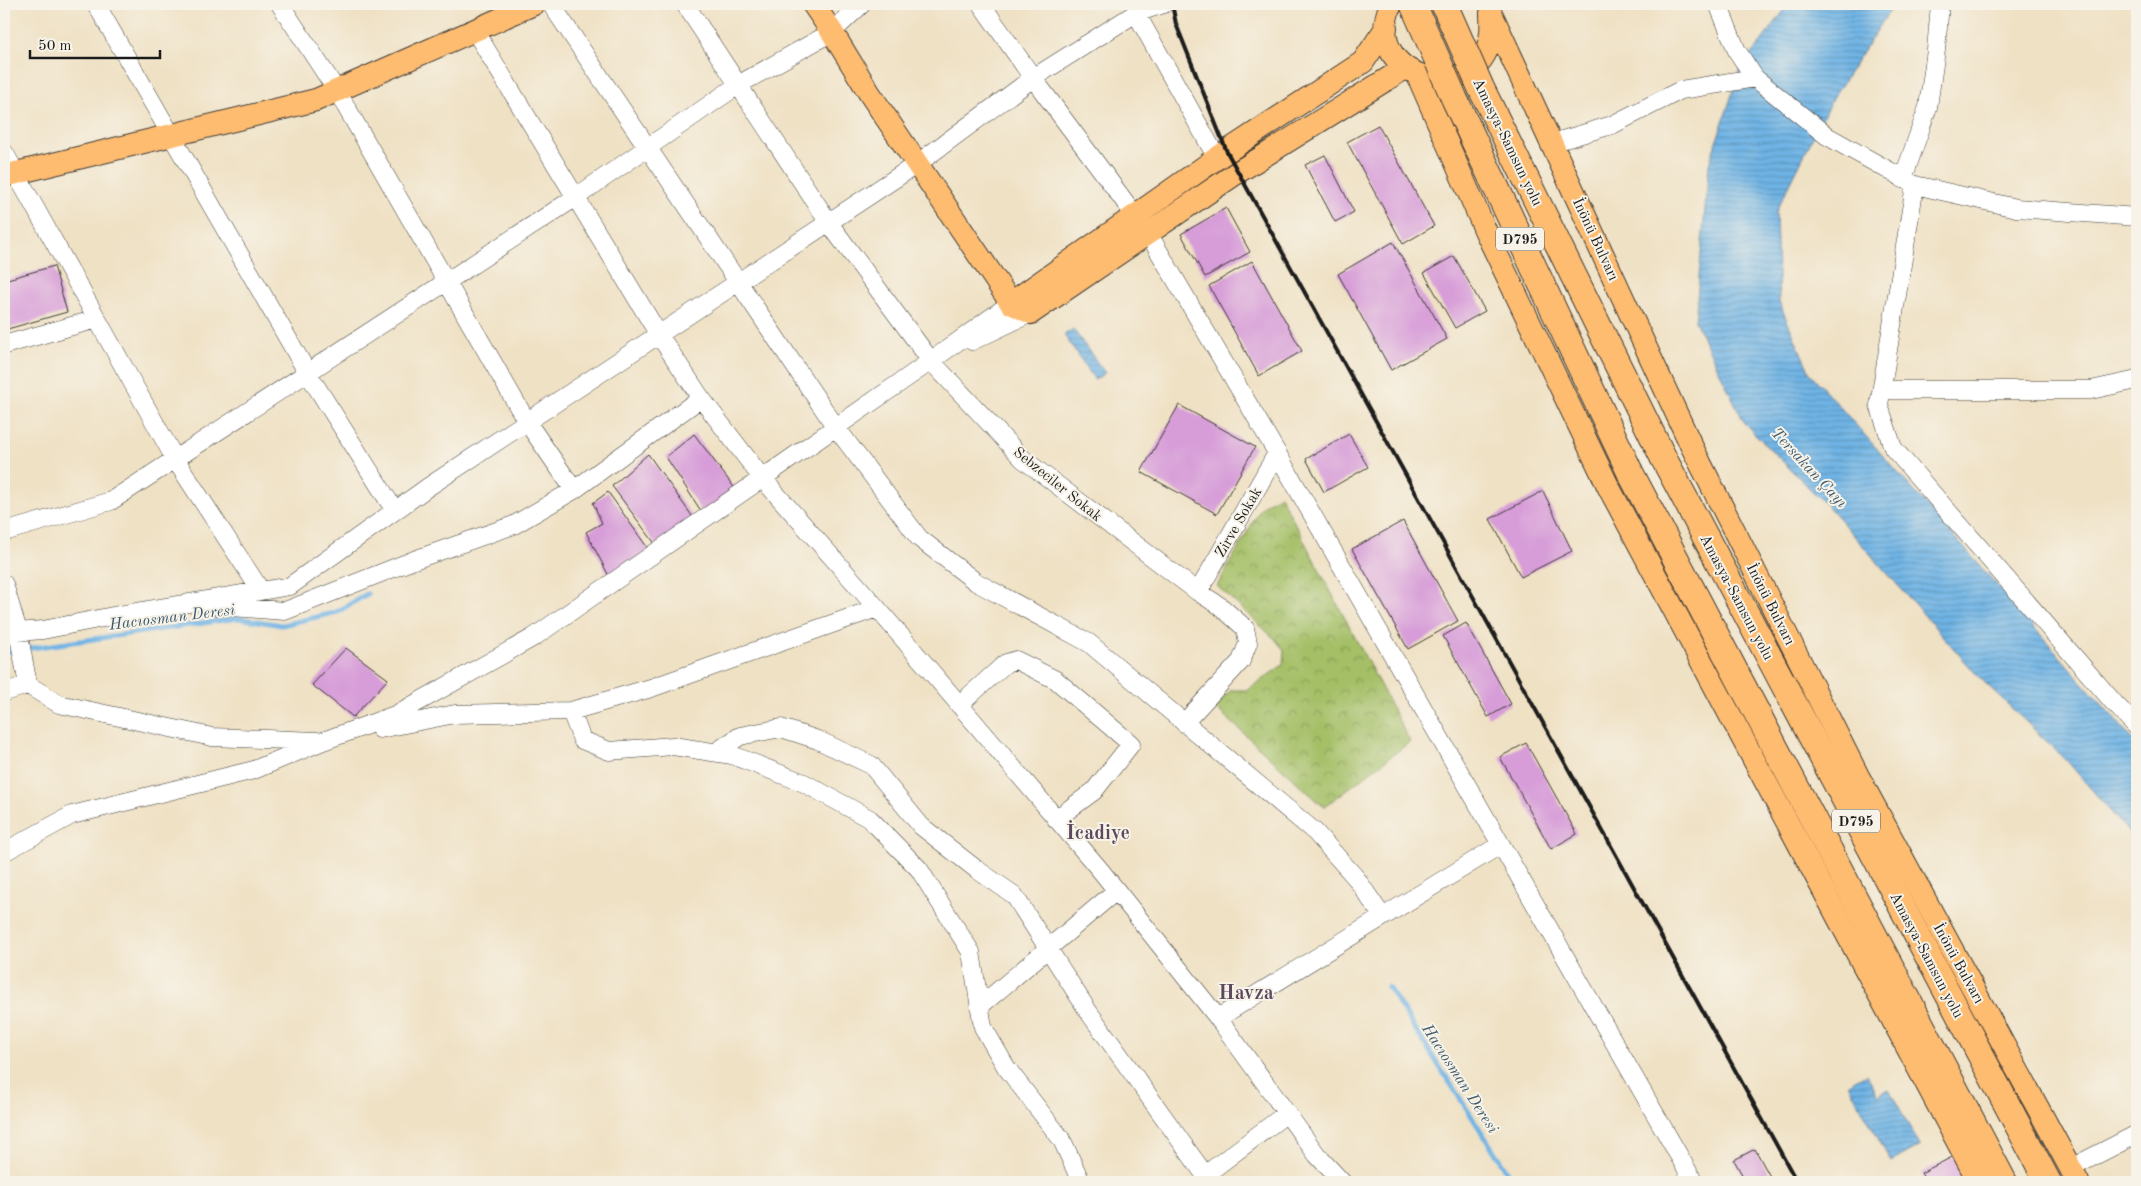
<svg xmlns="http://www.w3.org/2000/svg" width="2141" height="1186" font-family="'Old Standard TT',serif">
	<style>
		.park { fill: url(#park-crowns); stroke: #606e41 }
		.water { fill: url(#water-rules); stroke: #466880 }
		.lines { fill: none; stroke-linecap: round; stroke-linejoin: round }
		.stream { stroke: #6fb4e5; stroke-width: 5 }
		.building { fill: #d79dd8 }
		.minor-casing { stroke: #3c3a35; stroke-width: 19 }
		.major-casing { stroke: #3c3a35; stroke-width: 24 }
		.highway-casing { stroke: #3c3a35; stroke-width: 28 }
		.minor { stroke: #fff; stroke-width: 18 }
		.major { stroke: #febc71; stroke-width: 22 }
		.highway { stroke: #febc71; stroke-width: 26 }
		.rail { stroke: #1c1c1c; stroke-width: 4 }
		.highway-bridge-casing { stroke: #3c3a35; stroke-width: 28; stroke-linecap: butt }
		.highway-bridge { stroke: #febc71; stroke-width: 26 }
		.labels { text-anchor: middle; stroke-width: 4; stroke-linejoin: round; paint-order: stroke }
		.shield { fill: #f7f3e8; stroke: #5e5c59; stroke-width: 1 }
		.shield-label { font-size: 14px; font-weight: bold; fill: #1c1c1c }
		.street-label { font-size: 15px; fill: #1c1c1c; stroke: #f7f3e8 }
		.water-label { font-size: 16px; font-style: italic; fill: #3d596c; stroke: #f7f3e8 }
		.district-label { font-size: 20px; font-weight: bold; fill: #5d495e; stroke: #f7f3e8 }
	</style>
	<defs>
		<pattern id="park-crowns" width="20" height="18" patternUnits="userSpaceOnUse" patternTransform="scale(1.25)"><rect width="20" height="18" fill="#a4bf66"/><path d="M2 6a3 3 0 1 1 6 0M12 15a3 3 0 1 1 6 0" fill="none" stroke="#859a53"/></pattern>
		<pattern id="water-rules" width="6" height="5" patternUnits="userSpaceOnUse" patternTransform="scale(1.25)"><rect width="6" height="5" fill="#6fb4e5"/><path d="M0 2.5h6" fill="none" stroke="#5a92b9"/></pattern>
	</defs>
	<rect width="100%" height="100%" fill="#f7f3e8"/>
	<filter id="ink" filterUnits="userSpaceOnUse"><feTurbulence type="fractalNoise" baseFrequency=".02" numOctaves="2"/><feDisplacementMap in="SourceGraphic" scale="10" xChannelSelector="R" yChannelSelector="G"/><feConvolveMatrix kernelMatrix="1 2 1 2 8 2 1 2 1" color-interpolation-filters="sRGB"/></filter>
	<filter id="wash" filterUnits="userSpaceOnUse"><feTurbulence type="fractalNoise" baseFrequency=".0096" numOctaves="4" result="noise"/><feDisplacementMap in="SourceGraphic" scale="20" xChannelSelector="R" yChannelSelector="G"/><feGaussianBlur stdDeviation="1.12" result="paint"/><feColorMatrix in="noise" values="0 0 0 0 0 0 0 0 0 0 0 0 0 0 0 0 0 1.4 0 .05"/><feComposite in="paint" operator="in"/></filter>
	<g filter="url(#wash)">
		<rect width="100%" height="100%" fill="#efe1c4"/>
		<path class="park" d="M 1280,495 L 1410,742 L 1324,807 L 1215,707 L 1231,690 L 1247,690 L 1283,665 L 1284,650 L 1275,639 L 1217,586 L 1262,506 Z"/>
		<path class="water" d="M 1789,4 L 1894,4 L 1831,101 L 1776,212 L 1779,302 L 1810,373 L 2137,744 L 2137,842 L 2067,761 L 1978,676 L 1833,512 L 1745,424 L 1695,321 L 1709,164 L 1740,70 Z
			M 1073,329 L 1105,373 L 1095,380 L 1064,335 Z
			M 1866,1074 L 1878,1095 L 1889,1089 L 1920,1146 L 1891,1162 L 1848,1084 Z"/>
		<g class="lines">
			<path class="stream" d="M 4,652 L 238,618 L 282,625 L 337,612 L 367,594
				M 1388,987 L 1514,1182"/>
		</g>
		<g id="blocks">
			<path class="building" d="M 1378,125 L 1434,226 L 1403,244 L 1347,142 Z
				M 1325,155 L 1354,212 L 1335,222 L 1305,165 Z
				M 1226,208 L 1250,252 L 1205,277 L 1181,234 Z
				M 1393,242 L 1447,339 L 1391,370 L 1338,274 Z
				M 1454,256 L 1485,311 L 1455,328 L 1424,273 Z
				M 1252,261 L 1302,351 L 1259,376 L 1209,286 Z
				M 54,266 L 67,312 L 4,330 L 4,280 Z
				M 1179,405 L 1255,447 L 1217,514 L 1141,472 Z
				M 694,434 L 739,494 L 705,517 L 666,457 Z
				M 1349,434 L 1368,467 L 1324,492 L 1306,459 Z
				M 648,454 L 697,523 L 659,549 L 612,486 Z
				M 1543,491 L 1572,551 L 1521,577 L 1490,519 Z
				M 608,492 L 652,554 L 611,580 L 586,532 L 602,523 L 593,503 Z
				M 1403,521 L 1458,621 L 1408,649 L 1352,549 Z
				M 1466,623 L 1511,704 L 1488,717 L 1443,636 Z
				M 346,648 L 388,679 L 353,717 L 312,685 Z
				M 1526,743 L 1577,834 L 1551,849 L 1500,757 Z
				M 1755,1149 L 1773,1182 L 1746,1182 L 1734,1160 Z
				M 1954,1156 L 1967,1182 L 1926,1182 L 1921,1173 Z"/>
		</g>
	</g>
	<g filter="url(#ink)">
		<use href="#blocks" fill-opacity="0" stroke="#3c3a35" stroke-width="1"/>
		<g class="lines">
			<defs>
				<path id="minor" d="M 96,4 L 307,372 L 395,511
					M 280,4 L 337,91 L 527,422 L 574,490
					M 551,4 L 835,426 L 919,538 L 976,582 L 1089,643 L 1315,832 L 1356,878 L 1382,916
					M 685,4 L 829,223 L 931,361 L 1023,459 L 1198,592 L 1220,606 L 1245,628 L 1248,643 L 1241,661 L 1184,723
					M 981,4 L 1033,78 L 1148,233 L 1277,453 L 1694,1182
					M 1718,4 L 1737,51 L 1755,78 L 1827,136 L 1915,185 L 2016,208 L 2137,217
					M 1136,13 L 1217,158
					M 475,31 L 659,335 L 701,398 L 762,478 L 877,608 L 1101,871 L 1218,1018 L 1317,1155 L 1342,1182
					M 1552,143 L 1612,125 L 1681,90 L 1755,78
					M 4,152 L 175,459 L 261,591
					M 1903,179 L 1928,107 L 1936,50 L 1940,4
					M 1915,185 L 1879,405 L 1893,448 L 2115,704 L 2137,727
					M 972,341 L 1031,313
					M 4,345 L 97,319
					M 1882,390 L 2091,390 L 2137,380
					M 4,532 L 111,501 L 576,197 L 738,85 L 832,32 L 862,4
					M 4,584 L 18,631 L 28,685 L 59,704 L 212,737 L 317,741
					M 1198,592 L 1277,453
					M 217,606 L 285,611 L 414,560 L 514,525 L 574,490 L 701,398
					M 4,633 L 43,630 L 118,615 L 290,586 L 428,487 L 917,164 L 1033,78 L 1136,13 L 1164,4
					M 4,692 L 28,685
					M 959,705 L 1006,663 L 1016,660 L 1056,680 L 1131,744 L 1094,791 L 1056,819
					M 571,711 L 582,740 L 609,751 L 673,746 L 732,755 L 804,783 L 870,819 L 919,869 L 971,952 L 983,1027 L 1006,1067 L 1062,1140 L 1081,1182
					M 380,729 L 455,714 L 571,711 L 651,688 L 877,608
					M 716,752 L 740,736 L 781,728 L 818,740 L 871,765 L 921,826 L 976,869 L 1014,895 L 1088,1011 L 1210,1182
					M 4,852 L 72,815 L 254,770 L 323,741 L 395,715 L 534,637 L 931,361 L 1011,303
					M 979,1007 L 1116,891
					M 1218,1018 L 1500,845
					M 2071,1168 L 2137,1134
					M 1205,1175 L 1287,1113"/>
				<path id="major" d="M 813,4 L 832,32 L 870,94 L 1011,303 L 1031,313 L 1238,172 L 1405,68
					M 1391,4 C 1355,86 1500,114 1491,16
					M 1491,13 L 1691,445 L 1858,776 L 2078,1182
					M 1418,76 L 1486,232 L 1609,488 L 1979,1182
					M 4,176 L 316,100 L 534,4
					M 1011,303 L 1217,158 L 1363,62 L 1386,28"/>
				<path id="highway" d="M 1664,459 L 2048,1182
					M 1630,472 L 2004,1182"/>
			</defs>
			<use href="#minor" class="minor-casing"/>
			<use href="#major" class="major-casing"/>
			<use href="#highway" class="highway-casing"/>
			<use href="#minor" class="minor"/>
			<use href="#major" class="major"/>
			<use href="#highway" class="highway"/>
			<path class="rail" d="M 1172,4 L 1176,24 L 1227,152 L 1797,1182"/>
			<defs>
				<path id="highway-bridge" d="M 1413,4 L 1455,100 L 1630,472
					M 1444,4 L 1481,88 L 1664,459"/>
			</defs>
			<use href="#highway-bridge" class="highway-bridge-casing"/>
			<use href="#highway-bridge" class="highway-bridge"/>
		</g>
	</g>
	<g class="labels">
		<g class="shield">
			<rect x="1496" y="227.5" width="48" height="23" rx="4"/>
			<rect x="1832" y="809.5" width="48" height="23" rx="4"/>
		</g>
		<g class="shield-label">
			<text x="1520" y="244">D795</text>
			<text x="1856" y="826">D795</text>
		</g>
		<g class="street-label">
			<text transform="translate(1508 142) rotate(64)" y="5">Amasya-Samsun yolu</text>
			<text transform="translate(1596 239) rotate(65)" y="5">İnönü Bulvarı</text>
			<text transform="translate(1058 484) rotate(39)" y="5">Sebzeciler Sokak</text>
			<text transform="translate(1238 522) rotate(-60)" y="5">Zirve Sokak</text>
			<text transform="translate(1737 597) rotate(62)" y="5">Amasya-Samsun yolu</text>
			<text transform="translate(1771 604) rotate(63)" y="5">İnönü Bulvarı</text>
			<text transform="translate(1927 955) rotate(62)" y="5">Amasya-Samsun yolu</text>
			<text transform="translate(1959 963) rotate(61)" y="5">İnönü Bulvarı</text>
		</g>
		<g class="water-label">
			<text transform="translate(1810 467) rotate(47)" y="6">Tersakan Çayı</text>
			<text transform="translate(172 616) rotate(-7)" y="6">Hacıosman Deresi</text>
			<text transform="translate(1461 1078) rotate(57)" y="6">Hacıosman Deresi</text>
		</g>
		<g class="district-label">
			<text x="1098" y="839">İcadiye</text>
			<text x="1246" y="999">Havza</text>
		</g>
	</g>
	<rect width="2141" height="1186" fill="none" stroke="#f7f3e8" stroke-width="20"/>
	<path d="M30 50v8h130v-8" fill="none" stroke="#1c1c1c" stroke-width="2.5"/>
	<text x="38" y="50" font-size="15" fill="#1c1c1c" stroke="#f7f3e8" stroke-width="4" paint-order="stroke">50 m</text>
</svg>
